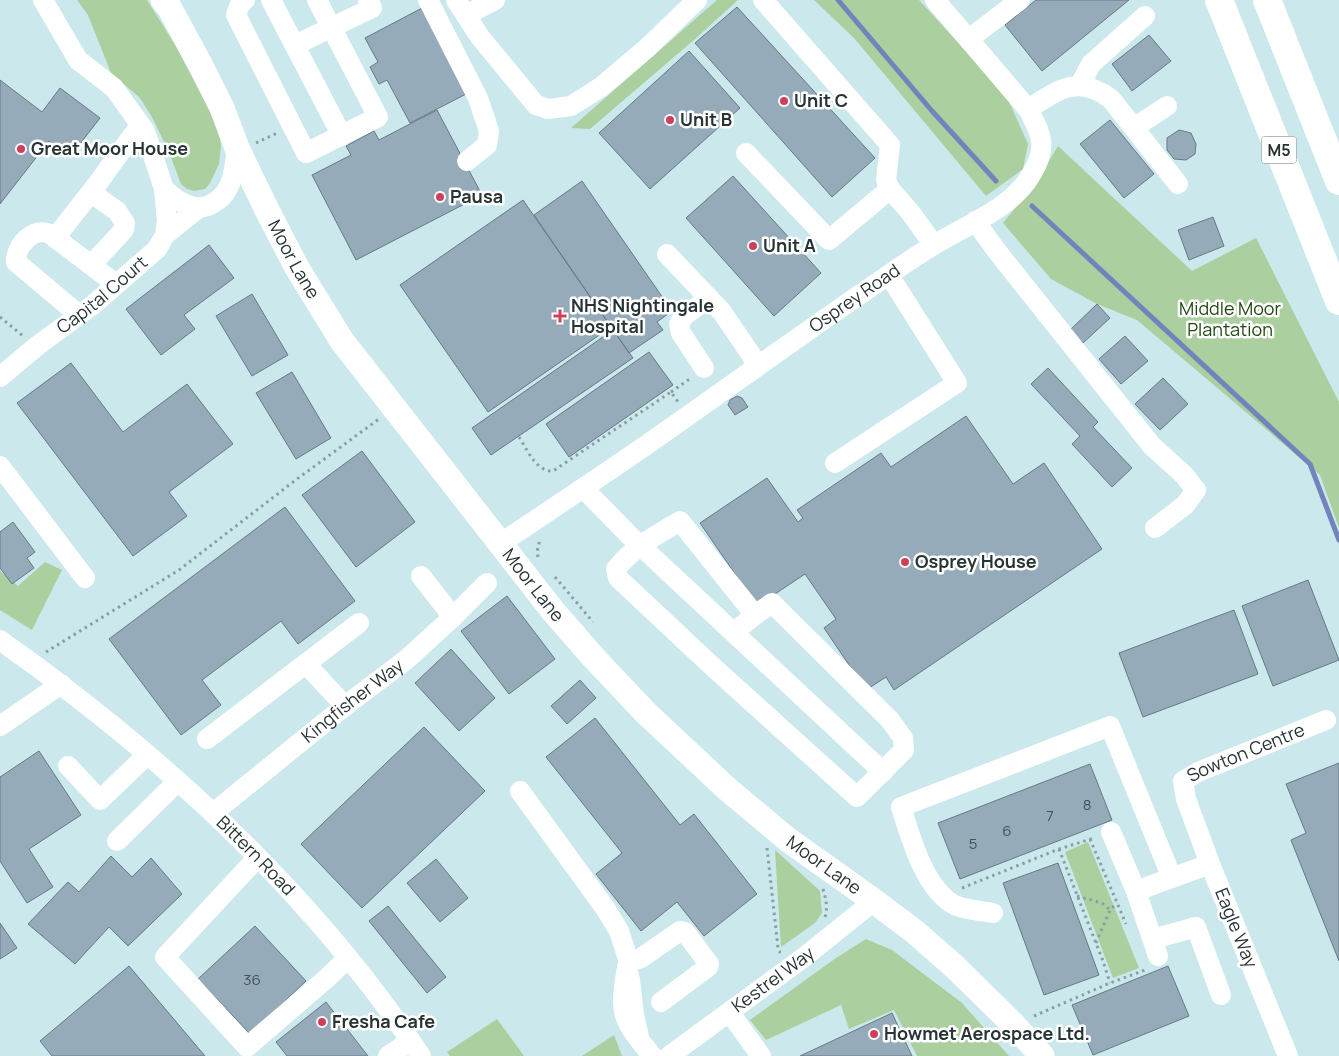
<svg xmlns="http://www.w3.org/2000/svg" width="1339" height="1056" font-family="Manrope,sans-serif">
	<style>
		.green { fill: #abcf9f }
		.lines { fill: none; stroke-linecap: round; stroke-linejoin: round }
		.stream { stroke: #7483bb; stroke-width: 5 }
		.building { fill: #96abb9; stroke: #667986 }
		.path { stroke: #899fa2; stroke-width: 3; stroke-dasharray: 2.5 4; stroke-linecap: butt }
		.minor { stroke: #fff; stroke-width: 20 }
		.major { stroke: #fff; stroke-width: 25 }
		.highway { stroke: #fff; stroke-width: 28 }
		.poi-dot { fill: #d0405b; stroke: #fff; stroke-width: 2 }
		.labels { text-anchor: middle; stroke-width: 5; stroke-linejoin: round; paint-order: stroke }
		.number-label { font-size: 15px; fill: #435155 }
		.shield { fill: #fff; stroke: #687071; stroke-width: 1 }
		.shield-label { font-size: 16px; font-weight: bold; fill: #273334 }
		.poi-label { font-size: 18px; font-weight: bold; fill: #273334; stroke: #fff; text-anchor: start }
		.street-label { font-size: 18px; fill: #273334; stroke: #fff }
		.park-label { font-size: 18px; fill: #224812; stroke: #fff }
	</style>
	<rect width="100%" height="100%" fill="#cbe8ec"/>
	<path class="green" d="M 77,0 L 147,0 L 177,48 L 218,127 L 221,145 L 219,164 L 210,183 L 205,189 L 194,191 L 187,189 L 181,184 L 169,152 L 152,117 L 140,98 L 111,73 L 88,15 Z
		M 717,0 L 738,0 L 695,39 L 590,129 L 571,128 Z
		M 814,0 L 919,0 L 1006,95 L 1028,144 L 1023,169 L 986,196 L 854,38 Z
		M 1058,146 L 1192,271 L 1256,238 L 1339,402 L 1339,528 L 1320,475 L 1137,320 L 1097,304 L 1051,279 L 1003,223 L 1037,181 Z
		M 45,562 L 62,570 L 32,630 L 0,610 L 0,571 L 18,586 Z
		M 1088,842 L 1139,968 L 1113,978 L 1065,852 Z
		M 775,850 L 820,891 L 822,913 L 815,923 L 781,947 Z
		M 866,939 L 892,950 L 962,1003 L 1009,1056 L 917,1056 L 894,1010 L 849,1029 L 841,1005 L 766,1040 L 750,1020 L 836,958 Z
		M 497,1019 L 524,1056 L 450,1056 L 447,1052 Z
		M 614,1035 L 622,1056 L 582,1056 Z"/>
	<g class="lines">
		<path class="stream" d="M 838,0 L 932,111 L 996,181
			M 1032,206 L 1310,464 L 1339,540"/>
	</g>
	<path class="building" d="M 1036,0 L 1129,0 L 1042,71 L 1005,25 Z
		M 424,7 L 468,93 L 410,123 L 387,80 L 379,84 L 370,67 L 378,62 L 365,38 Z
		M 737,7 L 875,158 L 832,197 L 695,43 Z
		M 1149,35 L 1171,61 L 1132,91 L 1112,64 Z
		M 689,51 L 740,108 L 650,189 L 599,133 Z
		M 0,80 L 42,112 L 60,88 L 100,118 L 70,157 L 49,141 L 0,204 Z
		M 437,110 L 482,195 L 356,260 L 312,175 L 351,155 L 346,146 L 374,131 L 379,140 Z
		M 1110,120 L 1154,174 L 1124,198 L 1080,144 Z
		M 1179,130 L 1191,133 L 1196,144 L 1195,154 L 1186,160 L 1174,159 L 1167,150 L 1167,138 Z
		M 733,176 L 821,273 L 774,316 L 686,218 Z
		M 582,181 L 672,311 L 657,322 L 663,330 L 629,353 L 534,215 Z
		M 523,200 L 611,327 L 488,412 L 400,285 Z
		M 1213,217 L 1224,246 L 1189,260 L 1178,230 Z
		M 209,245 L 234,278 L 184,315 L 195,329 L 161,355 L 126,309 Z
		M 252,294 L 288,355 L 252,376 L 216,316 Z
		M 1097,304 L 1110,318 L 1083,343 L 1070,330 Z
		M 613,330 L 633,358 L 491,455 L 472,428 Z
		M 1125,336 L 1148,361 L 1121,384 L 1099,359 Z
		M 649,352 L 673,385 L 569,457 L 546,424 Z
		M 71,363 L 123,432 L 187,384 L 233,444 L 169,492 L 187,516 L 133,556 L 17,403 Z
		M 1048,368 L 1098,422 L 1093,427 L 1132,468 L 1112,487 L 1072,444 L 1080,436 L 1031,384 Z
		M 292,372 L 331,438 L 296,459 L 256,393 Z
		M 1163,378 L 1188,404 L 1160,430 L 1135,404 Z
		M 737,396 L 742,398 L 748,407 L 735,415 L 728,405 L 730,400 Z
		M 966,416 L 1013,484 L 1044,463 L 1102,549 L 894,690 L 886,677 L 866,690 L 824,628 L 836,619 L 805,574 L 757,606 L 700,523 L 767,478 L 798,522 L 803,518 L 797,510 L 881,453 L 891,467 Z
		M 362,451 L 415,522 L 356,567 L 302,495 Z
		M 285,507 L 355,601 L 298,644 L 281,621 L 202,680 L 221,705 L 181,735 L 109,639 Z
		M 13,522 L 35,552 L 27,558 L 34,568 L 12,584 L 0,568 L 0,532 Z
		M 1308,580 L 1339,660 L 1273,686 L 1242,606 Z
		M 507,596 L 555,659 L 509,694 L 461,631 Z
		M 1234,610 L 1258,674 L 1143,717 L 1119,653 Z
		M 451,649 L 495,698 L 459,731 L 415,683 Z
		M 580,680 L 596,698 L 567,724 L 551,706 Z
		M 595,718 L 680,825 L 694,814 L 757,894 L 704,936 L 677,902 L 641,931 L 596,874 L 622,853 L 546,757 Z
		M 424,727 L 485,791 L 362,908 L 301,844 Z
		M 39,751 L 81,815 L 29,849 L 53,887 L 27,903 L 0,861 L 0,777 Z
		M 1339,763 L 1339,961 L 1291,840 L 1306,833 L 1286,784 Z
		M 1090,764 L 1112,820 L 960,879 L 938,823 Z
		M 111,856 L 132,877 L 151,858 L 182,894 L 128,946 L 109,927 L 75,964 L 28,924 L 68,882 L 79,892 Z
		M 436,859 L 468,898 L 440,922 L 407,883 Z
		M 1058,863 L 1099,975 L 1044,995 L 1003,883 Z
		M 388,906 L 446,977 L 427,993 L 369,921 Z
		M 0,923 L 17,948 L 0,959 Z
		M 255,926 L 306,981 L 250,1034 L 198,979 Z
		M 129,966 L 205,1056 L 52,1056 L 40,1041 Z
		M 1168,966 L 1189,1016 L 1093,1055 L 1072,1005 Z
		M 326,1002 L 368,1056 L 287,1056 L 276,1042 Z
		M 892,1013 L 912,1056 L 800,1056 Z"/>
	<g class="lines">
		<path class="path" d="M 256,143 L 277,133
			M 0,317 L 23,336
			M 671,392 L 691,378
			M 519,437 C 527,449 536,472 553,471 L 671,392 L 679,403
			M 538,557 L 537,552 L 540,539
			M 555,577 L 593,622
			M 46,652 L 179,570 L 297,479 L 379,419
			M 1090,839 L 1126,924
			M 767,848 L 778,948 L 780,952 L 781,952
			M 1059,849 L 1103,961 L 1110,983
			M 962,888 L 1059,849 L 1094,838
			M 823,889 C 826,899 828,907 825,917
			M 1077,896 L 1102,903 L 1110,910
			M 1096,943 L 1110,910 L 1117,903
			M 1034,1016 L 1110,983 L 1148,969"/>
		<g class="minor">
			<path d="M 43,0 L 78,60 L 114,88 L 145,131 L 164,189 L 167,221 L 165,235"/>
			<path d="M 245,0 L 240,4 L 236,15 L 306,153 L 378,117 L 317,0"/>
			<path d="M 271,0 L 342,136"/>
			<path d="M 428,0 L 478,98 L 489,131 L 487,145 L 467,161"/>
			<path d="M 456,0 L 480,37 L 536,105 L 548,109 L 571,106 L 601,87 L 647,48 L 697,0"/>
			<path d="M 763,0 L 890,145 L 886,180 L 890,189 L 910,212 L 934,245"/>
			<path d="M 466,15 L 495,0"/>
			<path d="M 969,39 L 1020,0"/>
			<path d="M 295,45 L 372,8 L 368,0"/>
			<path d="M 1080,85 L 1091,64 L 1145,16"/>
			<path d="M 1028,109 C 1058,90 1078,74 1111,99 L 1178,184"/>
			<path d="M 1135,127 L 1167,106"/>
			<path d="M 746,153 L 829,240 L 890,189"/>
			<path d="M 164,189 C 183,207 205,217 225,193 C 234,181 235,162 237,148"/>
			<path d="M 975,221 L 996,250 L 1152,446 L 1184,475 L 1196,490 L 1185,505 L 1155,528"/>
			<path d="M 55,238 L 95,187 L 140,125"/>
			<path d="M 667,254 L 722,312 L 758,365"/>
			<path d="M 91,265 L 120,234 L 124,229 L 125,223 L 117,211 L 97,197 L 95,187"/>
			<path d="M 79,315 L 16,262 C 15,246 34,226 50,234 L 116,284"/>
			<path d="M 704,368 L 681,333 L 679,324 L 684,316 L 709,298"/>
			<path id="s1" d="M 0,377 L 37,346 L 94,304 L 157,249 L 165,235 L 200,207"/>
			<path d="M 835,463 L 957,383 L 889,275"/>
			<path d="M 0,466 L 85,578"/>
			<path d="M 583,488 L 630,536 L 883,772"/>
			<path id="s2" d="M 501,543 C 549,511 597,479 645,446 C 727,389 807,330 890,274 C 904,264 919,254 934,245 C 966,225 1011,209 1031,175 C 1048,148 1042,135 1028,109 L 935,0"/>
			<path d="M 421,576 L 453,617"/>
			<path d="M 734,632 L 755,615 L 680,521 C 657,535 633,547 616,569 L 618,578 L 713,667 L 857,797 L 904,750 L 903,738 L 890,720 L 772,603 L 755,615"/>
			<path id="s3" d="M 0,640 C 20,655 41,669 61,685 C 198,789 325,913 421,1056"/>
			<path d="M 306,664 L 345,706"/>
			<path d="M 0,726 L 61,684"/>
			<path d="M 207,739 L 359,623"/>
			<path d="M 68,766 L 100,800 L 147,755"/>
			<path d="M 520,791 L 605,908 L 619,931 L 629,962 L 627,968"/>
			<path id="s4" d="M 213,813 L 345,706 L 407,659 L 453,617 L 487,583"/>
			<path d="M 1111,832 L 1136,891 L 1210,864"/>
			<path d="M 117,841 L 178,781"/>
			<path d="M 257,858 L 165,957 L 247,1047 L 326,979 L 348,958"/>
			<path d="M 1136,891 L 1158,956"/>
			<path d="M 993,913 C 982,911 959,909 951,903 C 923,884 911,838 901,807 L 1110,726 L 1172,878"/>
			<path d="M 1153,939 L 1196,927 L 1221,995"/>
			<path d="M 629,962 L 641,958 L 680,931 L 685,932 L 709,964 L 708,967 L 661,1002"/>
			<path d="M 730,1013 L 761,1056"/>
			<path d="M 640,1041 L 634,1015 L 630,980 L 627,968 C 618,1017 623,1019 652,1056"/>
			<path d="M 388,1056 L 411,1041"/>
			<path id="s5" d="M 669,1056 L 803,958 L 874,901"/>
			<path id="s6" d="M 1288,1056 L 1210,864 L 1186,799 L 1183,781 L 1198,772 L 1326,720"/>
		</g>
		<path class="major" id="s7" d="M 163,0 L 169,7 L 201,66 L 222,108 L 237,148 L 267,210 L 297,268 L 342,341 L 553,611 L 594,658 L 645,712 L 725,787 L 787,839 L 874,901 L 915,932 L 955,967 L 1013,1024 L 1042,1056"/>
		<path class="highway" d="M 1219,0 L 1339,301
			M 1267,0 L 1339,181"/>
	</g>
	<g class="poi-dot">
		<circle cx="784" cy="101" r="5"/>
		<circle cx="670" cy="120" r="5"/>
		<circle cx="21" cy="149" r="5"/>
		<circle cx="440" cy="197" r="5"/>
		<circle cx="753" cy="246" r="5"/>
		<path d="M557.5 308.5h5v5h5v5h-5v5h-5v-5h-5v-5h5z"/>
		<circle cx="905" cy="562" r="5"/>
		<circle cx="322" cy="1022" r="5"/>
		<circle cx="874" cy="1034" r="5"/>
	</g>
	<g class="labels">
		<g class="number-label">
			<text x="1087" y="810">8</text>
			<text x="1050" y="821">7</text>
			<text x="1007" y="836">6</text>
			<text x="973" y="849">5</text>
			<text x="252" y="985">36</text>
		</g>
		<rect class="shield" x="1261.5" y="136.5" width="35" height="27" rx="4"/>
		<g class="shield-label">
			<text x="1279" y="156">M5</text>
		</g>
		<g class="poi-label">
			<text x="794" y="107">Unit C</text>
			<text x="680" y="126">Unit B</text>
			<text x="31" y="155">Great Moor House</text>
			<text x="450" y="203">Pausa</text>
			<text x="763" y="252">Unit A</text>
			<text x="571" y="312">NHS Nightingale<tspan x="571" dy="21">Hospital</tspan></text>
			<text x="915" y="568">Osprey House</text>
			<text x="332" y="1028">Fresha Cafe</text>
			<text x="884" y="1040">Howmet Aerospace Ltd.</text>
		</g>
		<g class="street-label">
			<text dy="6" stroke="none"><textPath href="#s7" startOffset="291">Moor Lane</textPath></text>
			<text dy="6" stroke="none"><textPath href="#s1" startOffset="131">Capital Court</textPath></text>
			<text dy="6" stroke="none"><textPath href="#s2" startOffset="430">Osprey Road</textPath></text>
			<text dy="6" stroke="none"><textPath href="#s7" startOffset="696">Moor Lane</textPath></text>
			<text dy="6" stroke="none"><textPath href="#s4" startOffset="179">Kingfisher Way</textPath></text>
			<text dy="6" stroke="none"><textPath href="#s6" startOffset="364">Sowton Centre</textPath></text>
			<text dy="6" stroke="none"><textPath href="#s3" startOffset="335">Bittern Road</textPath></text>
			<text dy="6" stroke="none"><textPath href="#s7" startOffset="1101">Moor Lane</textPath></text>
			<text transform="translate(1236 928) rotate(68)" y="6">Eagle Way</text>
			<text dy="6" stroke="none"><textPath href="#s5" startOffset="129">Kestrel Way</textPath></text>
		</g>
		<g class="park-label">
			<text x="1230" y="315">Middle Moor<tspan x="1230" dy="21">Plantation</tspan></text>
		</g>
	</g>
</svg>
